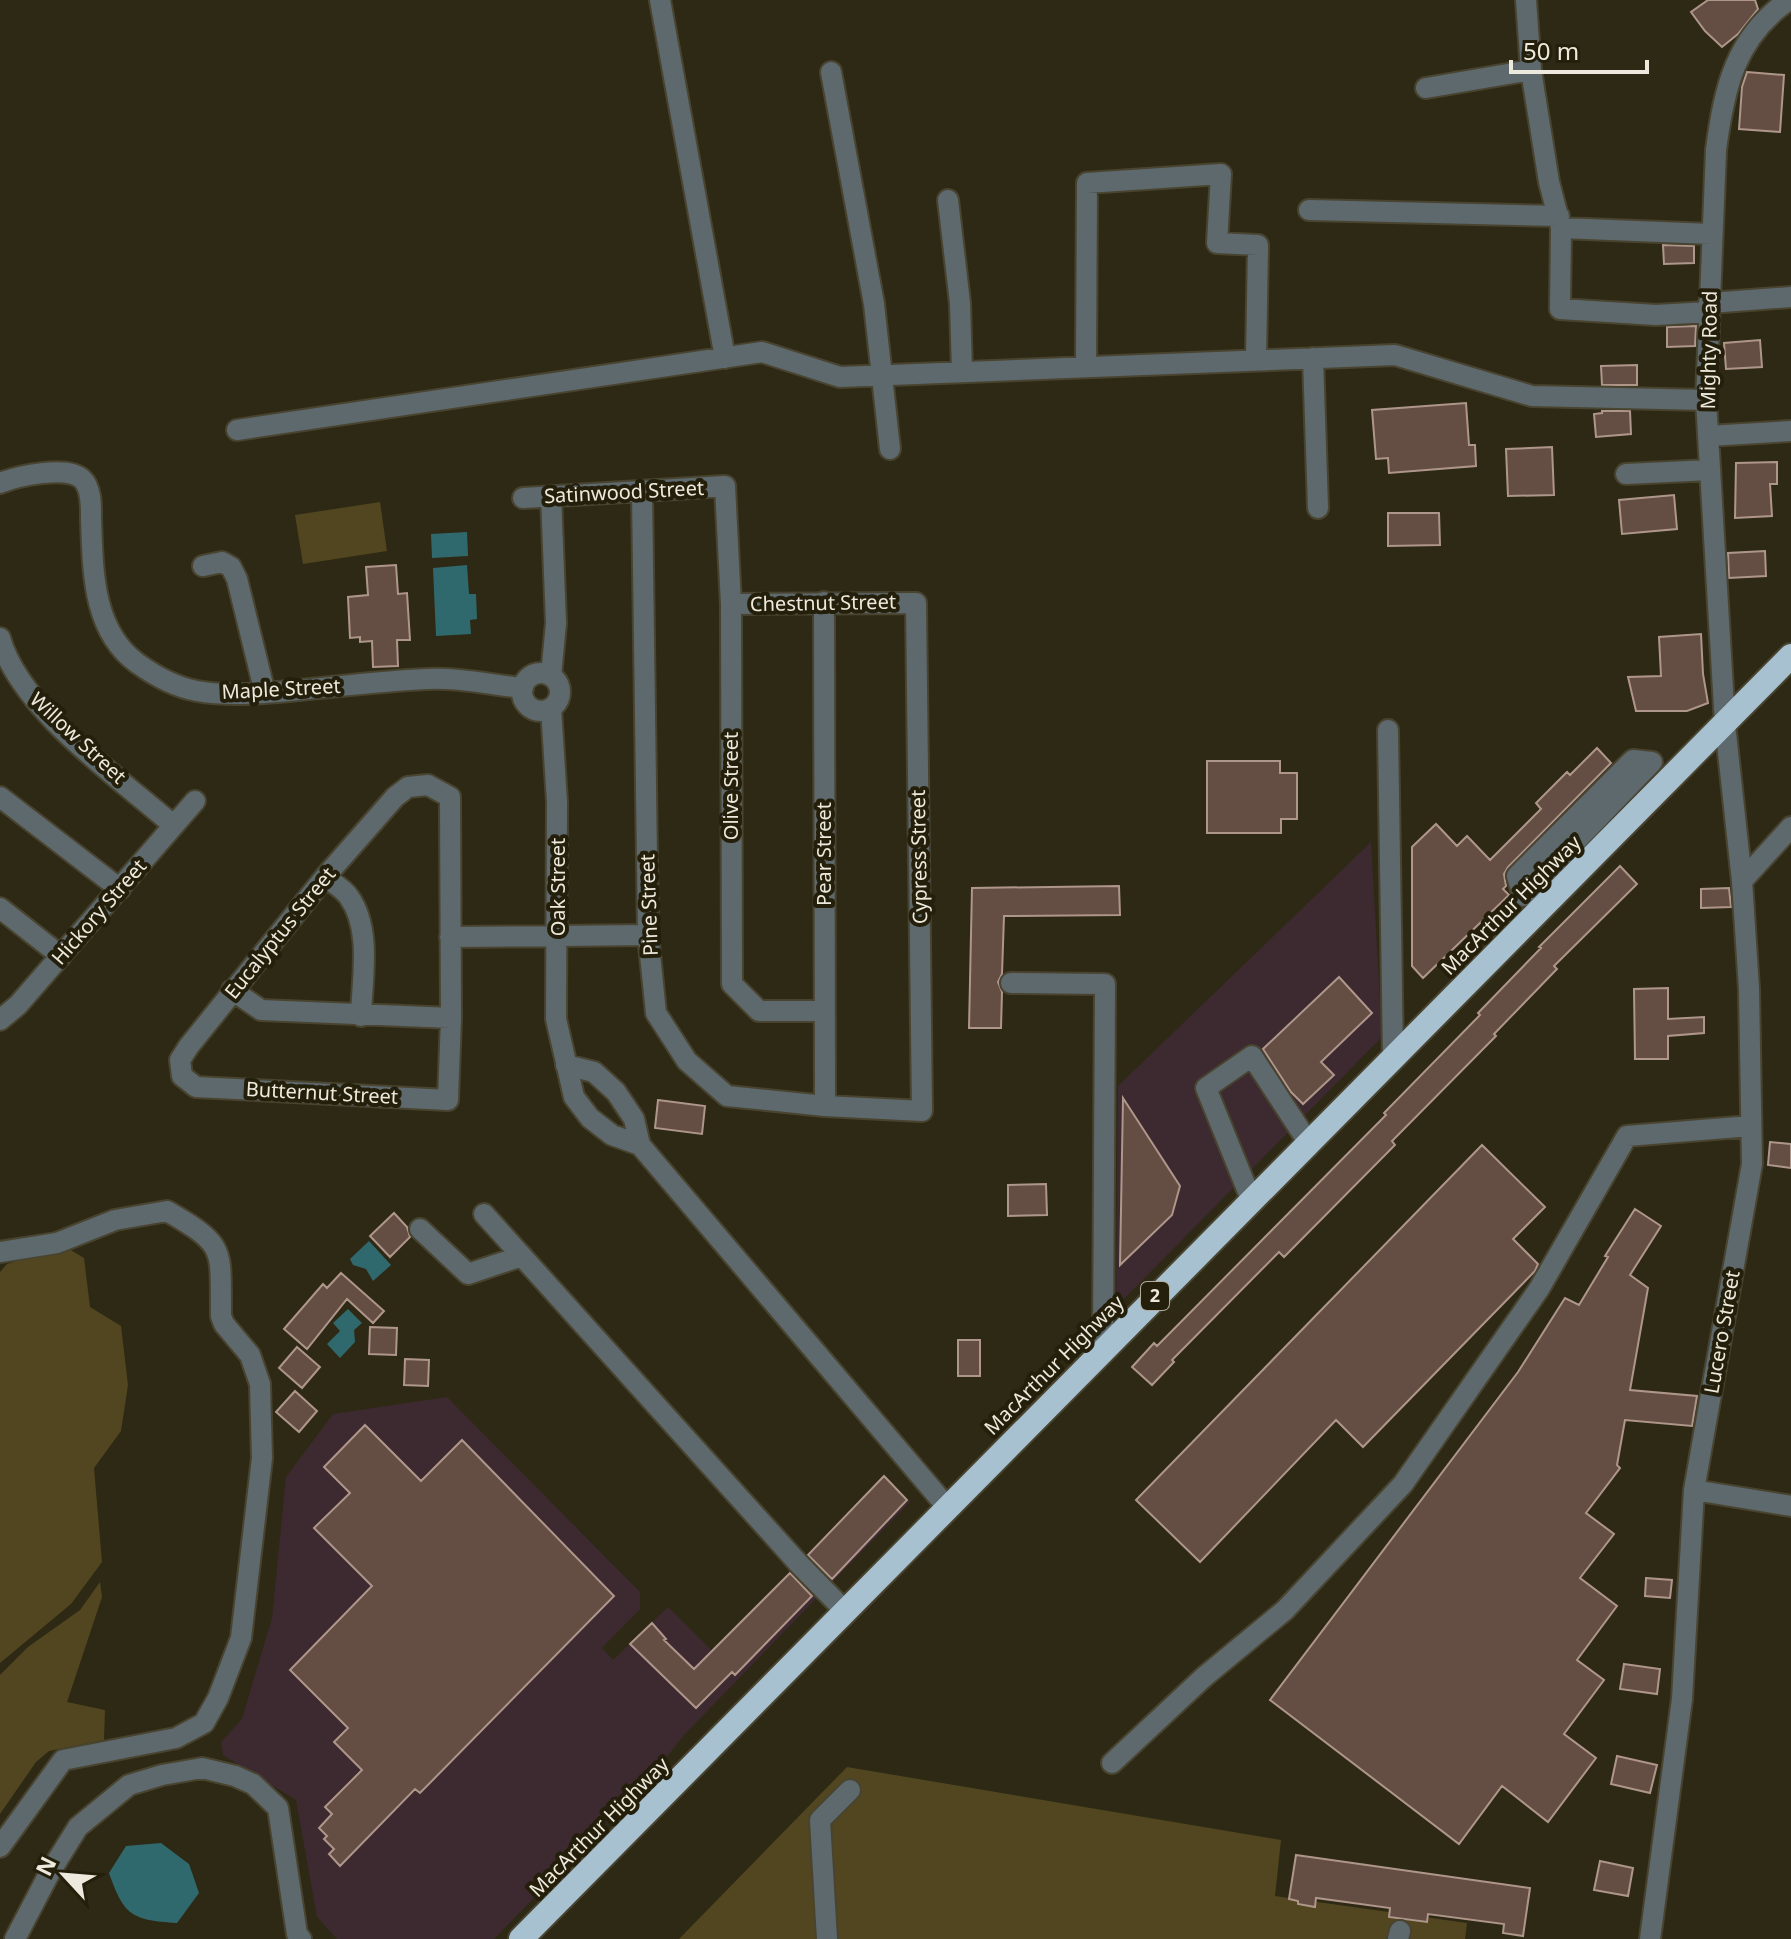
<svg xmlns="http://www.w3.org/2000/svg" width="1791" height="1939" font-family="'Noto Sans',sans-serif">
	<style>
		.commercial { fill: #3d2a30 }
		.green { fill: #514620 }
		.water { fill: #30696d }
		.building { fill: #644e44; stroke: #af968b; stroke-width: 2 }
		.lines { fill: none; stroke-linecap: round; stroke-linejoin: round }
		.minor-casing { stroke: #494430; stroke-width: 24 }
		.highway-casing { stroke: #494430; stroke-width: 28 }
		.minor { stroke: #5e696e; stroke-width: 20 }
		.highway { stroke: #a8c1d0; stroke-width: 24 }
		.labels { text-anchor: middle; stroke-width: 8; stroke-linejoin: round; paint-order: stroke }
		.shield { fill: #241f0b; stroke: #b1ac9e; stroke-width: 2 }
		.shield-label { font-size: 18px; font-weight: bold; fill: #ede9dd }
		.street-label { font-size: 20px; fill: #ede9dd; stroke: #241f0b }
	</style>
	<rect width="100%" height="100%" fill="#2e2914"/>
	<path class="commercial" d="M 1371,842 L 1382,1037 L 1116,1307 L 1118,1086 Z
		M 447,1397 L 640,1592 L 640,1609 L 602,1648 L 613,1660 L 668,1607 L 712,1651 L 884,1476 L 910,1502 L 685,1734 L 654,1773 L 494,1939 L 337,1939 L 317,1917 L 296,1800 L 223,1755 L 221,1742 L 242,1719 L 272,1618 L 286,1477 L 333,1414 Z"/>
	<path class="green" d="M 380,502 L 387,551 L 303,564 L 295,515 Z
		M 64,1246 L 84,1258 L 90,1307 L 121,1326 L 128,1385 L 121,1431 L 94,1468 L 102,1562 L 71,1604 L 0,1663 L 0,1272 L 7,1264 Z
		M 100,1582 L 102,1597 L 67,1702 L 105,1710 L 104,1740 L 49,1751 L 36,1762 L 0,1814 L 0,1675 L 28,1647 L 80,1610 Z
		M 847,1767 L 1281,1840 L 1275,1896 L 1467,1923 L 1465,1939 L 679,1939 Z"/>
	<path class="water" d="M 467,532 L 468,556 L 432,558 L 431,534 Z
		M 467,565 L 469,594 L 476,594 L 477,619 L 470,620 L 471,634 L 436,636 L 433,568 Z
		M 369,1241 L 391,1265 L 373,1281 L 366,1269 L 353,1265 L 350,1259 Z
		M 348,1309 L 362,1323 L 354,1330 L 355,1342 L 340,1358 L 327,1344 L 340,1331 L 333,1323 Z
		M 161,1843 L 189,1864 L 199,1893 L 177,1923 C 132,1920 124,1916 109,1873 L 126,1846 Z"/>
	<path class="building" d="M 1708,0 L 1755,0 L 1758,9 L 1738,34 L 1722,47 L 1705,31 L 1691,12 Z
		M 1747,72 L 1784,75 L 1780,132 L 1739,129 L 1742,87 Z
		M 1663,245 L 1694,246 L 1694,263 L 1664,264 Z
		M 1696,326 L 1695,346 L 1667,347 L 1667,327 Z
		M 1760,340 L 1762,367 L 1726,369 L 1724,343 Z
		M 1637,365 L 1637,385 L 1602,385 L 1601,366 Z
		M 1466,403 L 1469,445 L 1475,445 L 1476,466 L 1389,473 L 1388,458 L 1376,459 L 1372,410 Z
		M 1602,411 L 1630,411 L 1631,434 L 1596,437 L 1594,414 L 1602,413 Z
		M 1552,447 L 1554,495 L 1508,496 L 1506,449 Z
		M 1777,462 L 1777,484 L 1770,484 L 1772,516 L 1735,518 L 1736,463 Z
		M 1674,495 L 1677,529 L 1622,534 L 1619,500 Z
		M 1388,513 L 1439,513 L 1440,545 L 1388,546 Z
		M 1765,551 L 1766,576 L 1729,578 L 1728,553 Z
		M 396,565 L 398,594 L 407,593 L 410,640 L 397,640 L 398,666 L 373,667 L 372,641 L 360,642 L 360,637 L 350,638 L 348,597 L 368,595 L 366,567 Z
		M 1701,634 L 1703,674 L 1708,703 L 1687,711 L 1636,711 L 1628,677 L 1661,676 L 1659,637 Z
		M 1597,748 L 1611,763 L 1508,867 L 1504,874 L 1506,886 L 1503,889 L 1509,895 L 1423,978 L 1412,966 L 1412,847 L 1436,824 L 1457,846 L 1467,836 L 1490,860 L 1541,809 L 1536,803 L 1567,772 L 1570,775 Z
		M 1207,761 L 1280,761 L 1280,773 L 1297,773 L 1297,819 L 1281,819 L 1281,833 L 1207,833 Z
		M 1620,866 L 1637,884 L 1554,966 L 1557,969 L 1494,1034 L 1496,1036 L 1392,1141 L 1395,1145 L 1284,1257 L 1279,1252 L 1172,1360 L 1174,1362 L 1152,1385 L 1132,1367 L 1154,1343 L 1157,1346 L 1386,1115 L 1384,1113 L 1480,1015 L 1478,1013 L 1541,948 L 1539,947 Z
		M 1119,886 L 1120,915 L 1004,916 L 1002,974 L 998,982 L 1002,992 L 1001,1028 L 969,1028 L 972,888 Z
		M 1729,888 L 1731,907 L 1701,908 L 1701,889 Z
		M 1339,977 L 1372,1013 L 1321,1062 L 1334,1075 L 1303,1104 L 1291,1092 L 1263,1049 Z
		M 1668,988 L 1668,1019 L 1704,1017 L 1704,1033 L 1668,1036 L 1668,1059 L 1635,1059 L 1634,989 Z
		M 1123,1098 L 1180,1186 L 1172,1215 L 1120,1265 Z
		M 658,1100 L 705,1106 L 702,1134 L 655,1128 Z
		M 1770,1142 L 1791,1144 L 1791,1168 L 1768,1165 Z
		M 1482,1145 L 1545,1207 L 1513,1239 L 1538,1264 L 1535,1271 L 1363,1447 L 1336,1420 L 1200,1562 L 1136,1500 Z
		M 1046,1184 L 1047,1215 L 1008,1216 L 1008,1185 Z
		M 1635,1209 L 1661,1226 L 1630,1275 L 1648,1288 L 1630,1390 L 1697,1396 L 1692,1426 L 1625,1420 L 1617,1465 L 1620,1468 L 1586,1513 L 1614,1534 L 1580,1578 L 1617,1606 L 1577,1660 L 1604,1680 L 1564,1734 L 1596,1758 L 1548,1822 L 1502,1786 L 1459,1844 L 1270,1700 L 1518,1372 L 1565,1298 L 1579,1305 L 1608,1257 L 1605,1256 Z
		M 394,1213 L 407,1227 L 410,1237 L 390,1257 L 370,1236 Z
		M 341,1273 L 384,1311 L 373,1323 L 347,1299 L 307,1349 L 284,1329 L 323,1284 L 327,1288 Z
		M 370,1327 L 397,1328 L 396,1355 L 369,1354 Z
		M 958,1340 L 980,1340 L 980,1376 L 958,1376 Z
		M 297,1347 L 320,1367 L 302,1388 L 279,1368 Z
		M 405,1359 L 429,1360 L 428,1386 L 404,1385 Z
		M 295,1391 L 317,1411 L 299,1432 L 276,1412 Z
		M 365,1425 L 421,1481 L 462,1440 L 614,1596 L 420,1793 L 415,1789 L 340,1866 L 329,1854 L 334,1849 L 324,1839 L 327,1836 L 319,1828 L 332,1814 L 325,1807 L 362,1770 L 334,1742 L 348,1728 L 290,1670 L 372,1586 L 314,1528 L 350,1493 L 324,1467 Z
		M 884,1476 L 907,1500 L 832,1579 L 808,1555 Z
		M 790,1573 L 812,1596 L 735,1675 L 732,1672 L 696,1708 L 630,1644 L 652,1623 L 666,1639 L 664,1640 L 694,1669 Z
		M 1646,1578 L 1672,1580 L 1670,1598 L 1645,1596 Z
		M 1624,1664 L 1660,1669 L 1657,1694 L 1620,1689 Z
		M 1617,1756 L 1657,1765 L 1650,1793 L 1611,1784 Z
		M 1296,1855 L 1530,1888 L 1523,1936 L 1503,1933 L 1504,1924 L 1428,1914 L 1427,1922 L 1389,1917 L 1390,1908 L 1316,1898 L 1315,1907 L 1298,1904 L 1298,1901 L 1289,1899 Z
		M 1600,1861 L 1633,1868 L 1628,1896 L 1594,1890 Z"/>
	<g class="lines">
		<defs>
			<path id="minor" d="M 660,0 L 725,358
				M 1526,0 L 1531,70 L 1549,182 L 1561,228 L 1560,309 L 1656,315 L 1709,312
				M 831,72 L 874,304 L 890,449
				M 1426,88 L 1531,70
				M 948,200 L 960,303 L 962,372
				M 1309,210 L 1559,216
				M 1561,228 L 1711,234
				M 1709,303 L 1791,297
				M 1313,358 L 1318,508
				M 1086,367 L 1087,183 L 1221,174 L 1217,243 L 1258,245 L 1256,360
				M 237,430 L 762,352 L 840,377 L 1395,355 L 1532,396 L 1706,400
				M 1708,436 L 1791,431
				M 1626,474 L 1710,470
				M 0,483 C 18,476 67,465 82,479 C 92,488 91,507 91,519 C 93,570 92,630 137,663 C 155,676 175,687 197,691 C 230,697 266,693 300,690 C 342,686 384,681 426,679 C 458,677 492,685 523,688
				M 642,491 L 648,935 L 656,1013 L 687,1061 L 727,1096 L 825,1106 L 922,1111 L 916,603 L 731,604
				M 551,496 L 556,623 L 551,676
				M 523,498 L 725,486 L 731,604 L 732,984 L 759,1011 L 824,1011
				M 203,566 L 222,562 L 231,567 L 237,579 L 265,693
				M 824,602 L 825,1106
				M 0,638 C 20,709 118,777 173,825
				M522 692a19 19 0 1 1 38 0a19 19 0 1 1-38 0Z
				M 551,708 L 557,802 L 556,1019 L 574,1097 L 590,1118 L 612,1135 L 640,1145
				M 1388,730 L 1393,1057
				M 1633,760 L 1652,762 L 1523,896 L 1517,876 Z
				M 428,785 L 450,797 L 451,1018 L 448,1100 L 196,1087 L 182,1076 L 180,1060 L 189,1046 L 325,877 L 395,797 L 408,787 Z
				M 0,797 L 120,889
				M 325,877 C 333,883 344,889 349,897 C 372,929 362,979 361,1016
				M 1742,881 L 1791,827
				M 0,908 L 61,956
				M 450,937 L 648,935
				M 1011,983 L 1105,984 L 1103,1349
				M 232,990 L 261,1010 L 451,1018
				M 0,1020 L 18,1005 L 195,801
				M 566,1065 L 594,1072 L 616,1092 L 634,1119 L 640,1145 L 947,1507
				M 1251,1199 L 1206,1088 L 1252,1056 L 1308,1142
				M 484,1214 L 799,1564 L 845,1611
				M 420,1229 L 468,1274 L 522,1256
				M 0,1252 L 57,1243 L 115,1220 L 167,1211 C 228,1246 220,1249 221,1316 L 224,1324 L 250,1355 L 260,1384 L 262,1458 L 241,1638 L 218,1698 L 204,1723 L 176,1738 L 63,1760 L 0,1847
				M 1694,1490 L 1791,1506
				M 1112,1763 L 1204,1677 L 1285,1610 L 1403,1484 L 1539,1289 L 1627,1136 L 1751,1126
				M 15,1939 L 50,1872 L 78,1827 L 129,1785 L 162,1775 L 202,1768 L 235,1776 L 253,1784 L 278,1808 L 297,1934 L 301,1939
				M 827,1939 L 820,1820 L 850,1790
				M 1398,1939 L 1400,1931
				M 1650,1939 L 1682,1699 L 1694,1490 L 1752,1164 L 1749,989 L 1742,881 L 1725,724 L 1706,400 L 1716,150 C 1724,89 1735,37 1789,0"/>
			<path id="highway" d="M 521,1939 L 1791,656"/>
		</defs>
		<use href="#minor" class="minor-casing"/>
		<use href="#highway" class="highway-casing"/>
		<use href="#minor" class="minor"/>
		<use href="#highway" class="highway"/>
	</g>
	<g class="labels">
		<rect class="shield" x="1141" y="1282" width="28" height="28" rx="6"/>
		<g class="shield-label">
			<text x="1155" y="1302">2</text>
		</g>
		<g class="street-label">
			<text transform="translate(1709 350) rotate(-89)" y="7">Mighty Road</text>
			<text transform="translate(624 492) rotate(-3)" y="7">Satinwood Street</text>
			<text transform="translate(823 603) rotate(-1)" y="7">Chestnut Street</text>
			<text transform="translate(281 689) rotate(-3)" y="7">Maple Street</text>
			<text transform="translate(78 738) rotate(43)" y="7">Willow Street</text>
			<text transform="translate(731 786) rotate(-90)" y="7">Olive Street</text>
			<text transform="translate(824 854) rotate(-90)" y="7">Pear Street</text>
			<text transform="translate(919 857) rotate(-91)" y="7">Cypress Street</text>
			<text transform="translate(558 887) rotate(-90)" y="7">Oak Street</text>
			<text transform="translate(649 905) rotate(-92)" y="7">Pine Street</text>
			<text transform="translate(1511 905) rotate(-45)" y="7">MacArthur Highway</text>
			<text transform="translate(99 912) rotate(-49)" y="7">Hickory Street</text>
			<text transform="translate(280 933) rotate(-51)" y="7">Eucalyptus Street</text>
			<text transform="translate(322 1093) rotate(3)" y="7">Butternut Street</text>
			<text transform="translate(1722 1332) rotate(-80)" y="7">Lucero Street</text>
			<text transform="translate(1054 1365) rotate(-45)" y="7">MacArthur Highway</text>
			<text transform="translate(599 1827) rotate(-45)" y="7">MacArthur Highway</text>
		</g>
	</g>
	<g transform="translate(64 1875) rotate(296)" stroke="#241f0b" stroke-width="6" paint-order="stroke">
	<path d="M0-6L14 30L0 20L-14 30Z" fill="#ede9dd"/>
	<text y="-12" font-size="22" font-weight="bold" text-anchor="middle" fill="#ede9dd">N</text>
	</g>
	<path d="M1511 60v12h136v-12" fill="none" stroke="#ede9dd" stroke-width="4"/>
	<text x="1523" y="60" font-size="24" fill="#ede9dd" stroke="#241f0b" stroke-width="6" paint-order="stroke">50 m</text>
</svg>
